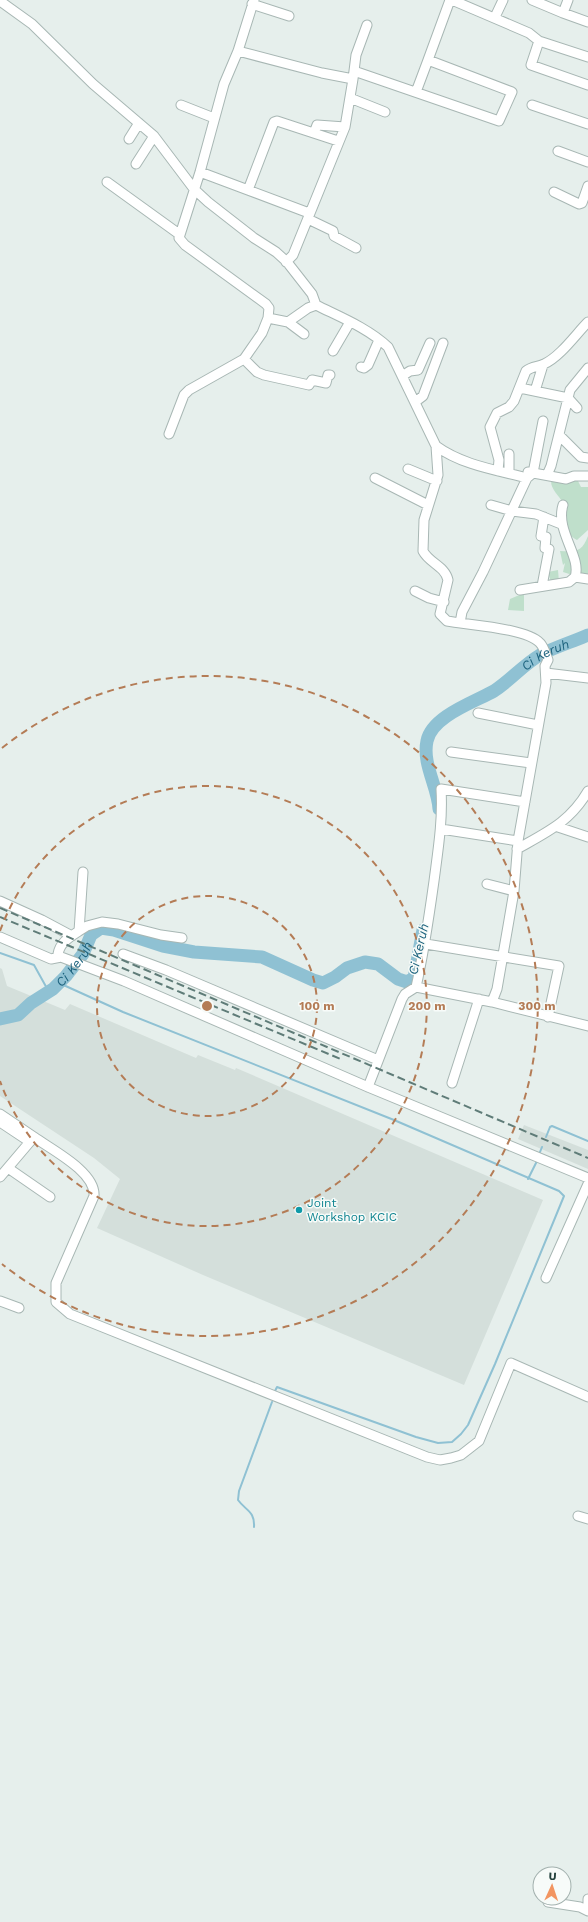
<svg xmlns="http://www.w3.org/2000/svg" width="588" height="1922" font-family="'Work Sans',sans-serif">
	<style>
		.built { fill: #d4dfdb }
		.green { fill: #bfdfcb }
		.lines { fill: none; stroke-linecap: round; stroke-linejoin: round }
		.stream { stroke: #8fc1d3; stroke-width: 2 }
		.river { stroke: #8fc1d3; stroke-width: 13 }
		.minor-casing { stroke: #a8b7b4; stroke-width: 11 }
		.minor { stroke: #fff; stroke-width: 9 }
		.rail { stroke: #5f7c78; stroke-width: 2; stroke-dasharray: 8 4; stroke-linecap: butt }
		.ring { fill: none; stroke: #b47c56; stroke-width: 2; stroke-dasharray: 7 5 }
		.culture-dot { fill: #0f9aa8; stroke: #f7fbf9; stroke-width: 1.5 }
		.labels { text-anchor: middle; stroke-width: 3; stroke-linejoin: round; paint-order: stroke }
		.culture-label { font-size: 12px; fill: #0d838f; stroke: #f7fbf9; text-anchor: start }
		.water-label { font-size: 13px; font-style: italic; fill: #1d637e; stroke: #f7fbf9 }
		.centre { fill: #b47c56; stroke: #f7fbf9; stroke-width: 2 }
		.ring-label { font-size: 12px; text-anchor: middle; font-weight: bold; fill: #b47c56; stroke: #f7fbf9; stroke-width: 3; stroke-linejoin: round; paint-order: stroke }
	</style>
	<rect width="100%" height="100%" fill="#e6efec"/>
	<path class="built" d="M 0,968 L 2,969 L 7,986 L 65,1010 L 70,1004 L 196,1058 L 198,1055 L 235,1070 L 236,1068 L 543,1200 L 464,1385 L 203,1275 L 97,1228 L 120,1179 L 94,1158 L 0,1096 Z
		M 524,1125 L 588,1150 L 588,1169 L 518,1139 Z"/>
	<path class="green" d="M 551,481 L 578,481 L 581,487 L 588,487 L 588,530 L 577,540 C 560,531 568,515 563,503 C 559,495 551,490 551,481 Z
		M 588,536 L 588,580 L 563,572 L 565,563 L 563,565 L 560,551 C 576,552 582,552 588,536 Z
		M 558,570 L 559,582 L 551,582 L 548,572 Z
		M 524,593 L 524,611 L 508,610 L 510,599 Z"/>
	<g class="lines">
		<path class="stream" d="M 0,953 L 34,965 L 49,992
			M 59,983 L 123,1012 L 394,1120 L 559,1191 L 564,1196 L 495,1364 L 468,1425 L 461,1434 L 452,1442 L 438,1443 L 416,1437 L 277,1387 L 275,1391
			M 546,1137 L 550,1127 L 552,1126 L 588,1141
			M 540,1152 L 542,1147
			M 528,1179 L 537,1161
			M 254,1527 C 255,1511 246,1511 238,1500 L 239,1491 L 272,1402"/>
		<g class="river">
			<path id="s1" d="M 439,809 C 438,787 422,764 427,741 C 432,716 475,702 494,691 C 511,680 523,665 540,655 C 555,647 572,642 588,635"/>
			<path id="s2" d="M 0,1019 L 18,1015 L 31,1003 L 53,989 L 66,976 L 83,954 L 91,935 L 101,928 L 114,930 L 163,946 L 194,952 L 262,957 L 313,980 L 323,983 L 335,977 L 347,968 L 365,962 L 378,964 L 398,979 L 407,982 L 414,978 L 423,930"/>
		</g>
		<defs>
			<path id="minor" d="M 452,0 L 529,33 L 539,41 L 588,57
				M 532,0 L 563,13 L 588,22
				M 0,1 L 32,24 L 93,84 L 154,136 L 194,189 L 208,202 L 254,238 L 276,252 L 287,262 L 312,294 L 316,305 C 340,317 368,328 388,347 L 436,446 L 438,475 L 424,520 L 423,551 C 429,563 445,566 448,580 L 440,614 L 447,621 C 468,625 526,628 540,643 C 544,647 546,655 548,660 L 545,666 L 546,683 L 518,841 L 514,891 L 508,926 L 497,989 L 492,1002
				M 252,4 L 289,16
				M 563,13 L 568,0
				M 495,17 L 503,0
				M 539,41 L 531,65 L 588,85
				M 238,51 L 322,73 L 353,79 L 354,71 L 499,121 L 512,92 L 428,60 L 416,92
				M 428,60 L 450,0
				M 354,71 L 356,55 L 367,25
				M 350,98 L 385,112
				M 181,105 L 214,118
				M 532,105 L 588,124
				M 314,133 L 317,125 L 345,127
				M 129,139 L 139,123
				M 558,151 L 588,162
				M 136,164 L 154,136
				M 200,172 L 248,190
				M 107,182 L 179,234
				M 554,192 L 579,204 L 582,203 L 588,186
				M 309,213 L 248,190 L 274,122 L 277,121 L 338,141
				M 308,219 L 333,231 L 334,236 L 356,248
				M 286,262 L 293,255 L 345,127 L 353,79
				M 268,318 L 288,322 L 308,308 L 316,305
				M 288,322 L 304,334
				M 333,351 L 350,322
				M 244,359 L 257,372 L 264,375 L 309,385 L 312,380 L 326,383 L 328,375 L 330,375
				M 361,367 L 364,368 L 368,365 L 379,340
				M 402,376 L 410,371 L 418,370 L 430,343
				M 520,388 L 568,398 L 577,408
				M 535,391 L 543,365
				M 415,402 L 423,396 L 443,343
				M 169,434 L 184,395 L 189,390 L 244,359 L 262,333 L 268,318 L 269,308 L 266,304 L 185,245 L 179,238 L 200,172 L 224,84 L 238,51 L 254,0
				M 559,435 L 581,457 L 588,458
				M 436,446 C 462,465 496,470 527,478
				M 408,469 L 437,481
				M 498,471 L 499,460 L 490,427 L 497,413 L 509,407 L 514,401 L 526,371 C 532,366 538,367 544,364 C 560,357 576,334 588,322
				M 528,472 L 566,479 L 574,476 L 588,476
				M 509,473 L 509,454
				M 547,475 L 551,466 L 570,390 L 588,368
				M 375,478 L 428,505
				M 491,505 L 512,511 L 536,514 L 561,524
				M 575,577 L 588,579
				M 542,586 L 549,549 L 545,548 L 546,537 L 541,536 L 544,517
				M 520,590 L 569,582 L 575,577 C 582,557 555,531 563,505
				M 415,591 L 429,598 L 444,602
				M 460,623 L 462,612 L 483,572 L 527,478 L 533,473 L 543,421
				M 546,673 L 588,678
				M 478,713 L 538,725
				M 451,752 L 531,763
				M 558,827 L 588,837
				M 441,829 L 518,841
				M 517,849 C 547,832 570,822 588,791
				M 83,872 L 79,931 C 70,937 60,942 58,954 L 61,957 L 124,981 L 368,1087 L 588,1178
				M 487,884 L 514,891
				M 0,901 L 42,920 L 72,936
				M 79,931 L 87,926 L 102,922 L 118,924 L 161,935 L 182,938
				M 0,937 L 51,959 L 61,957
				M 426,944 L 559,966 L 548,1017
				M 123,954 L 166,970 L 378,1060
				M 416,987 C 424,952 429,917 434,881 C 438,850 443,820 441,789 L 525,802
				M 452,1083 L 479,999
				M 368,1087 L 402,999 L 405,994 L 416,987 L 492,1002 L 588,1026
				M 0,1114 L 34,1137
				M 0,1122 L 30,1142
				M 8,1168 L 50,1197
				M 0,1177 L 34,1137 C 52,1150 96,1172 94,1196 L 56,1283 L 56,1302 L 70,1314 L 427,1457 L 440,1460 L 451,1458 L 461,1455 L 479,1441 L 511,1363 L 588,1397
				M 546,1278 L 588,1184
				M 0,1301 L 19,1308
				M 578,1516 L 588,1519
				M 588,1899 L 588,1910
				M 548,1902 L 580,1907 L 588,1911"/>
		</defs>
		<use href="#minor" class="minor-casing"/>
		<use href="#minor" class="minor"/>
		<path class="rail" d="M 0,908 L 588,1158
			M 0,917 L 343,1060"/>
	</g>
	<g class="ring">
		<circle cx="207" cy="1006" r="110"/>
		<path d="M0 931A220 220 0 1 1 0 1081"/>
		<path d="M2 748A330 330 0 1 1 2 1264"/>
	</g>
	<circle class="culture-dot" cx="299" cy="1210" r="4"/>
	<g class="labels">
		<g class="culture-label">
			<text x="307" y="1207">Joint<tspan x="307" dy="14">Workshop KCIC</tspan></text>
		</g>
		<g class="water-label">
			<text dy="5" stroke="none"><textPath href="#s1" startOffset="219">Ci Keruh</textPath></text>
			<text transform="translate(418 949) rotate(-77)" y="5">Ci Keruh</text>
			<text dy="5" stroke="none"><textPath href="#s2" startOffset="95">Ci Keruh</textPath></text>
		</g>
	</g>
	<circle cx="207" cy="1006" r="6" class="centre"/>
	<g class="ring-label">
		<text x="317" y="1010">100 m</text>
		<text x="427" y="1010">200 m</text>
		<text x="537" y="1010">300 m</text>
	</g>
	<g transform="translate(552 1886) rotate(3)"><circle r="19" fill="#f7fbf9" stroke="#a3b1ae"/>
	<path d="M0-3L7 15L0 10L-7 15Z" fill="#f29561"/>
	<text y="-6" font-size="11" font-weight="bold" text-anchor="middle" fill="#24413d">U</text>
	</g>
</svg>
